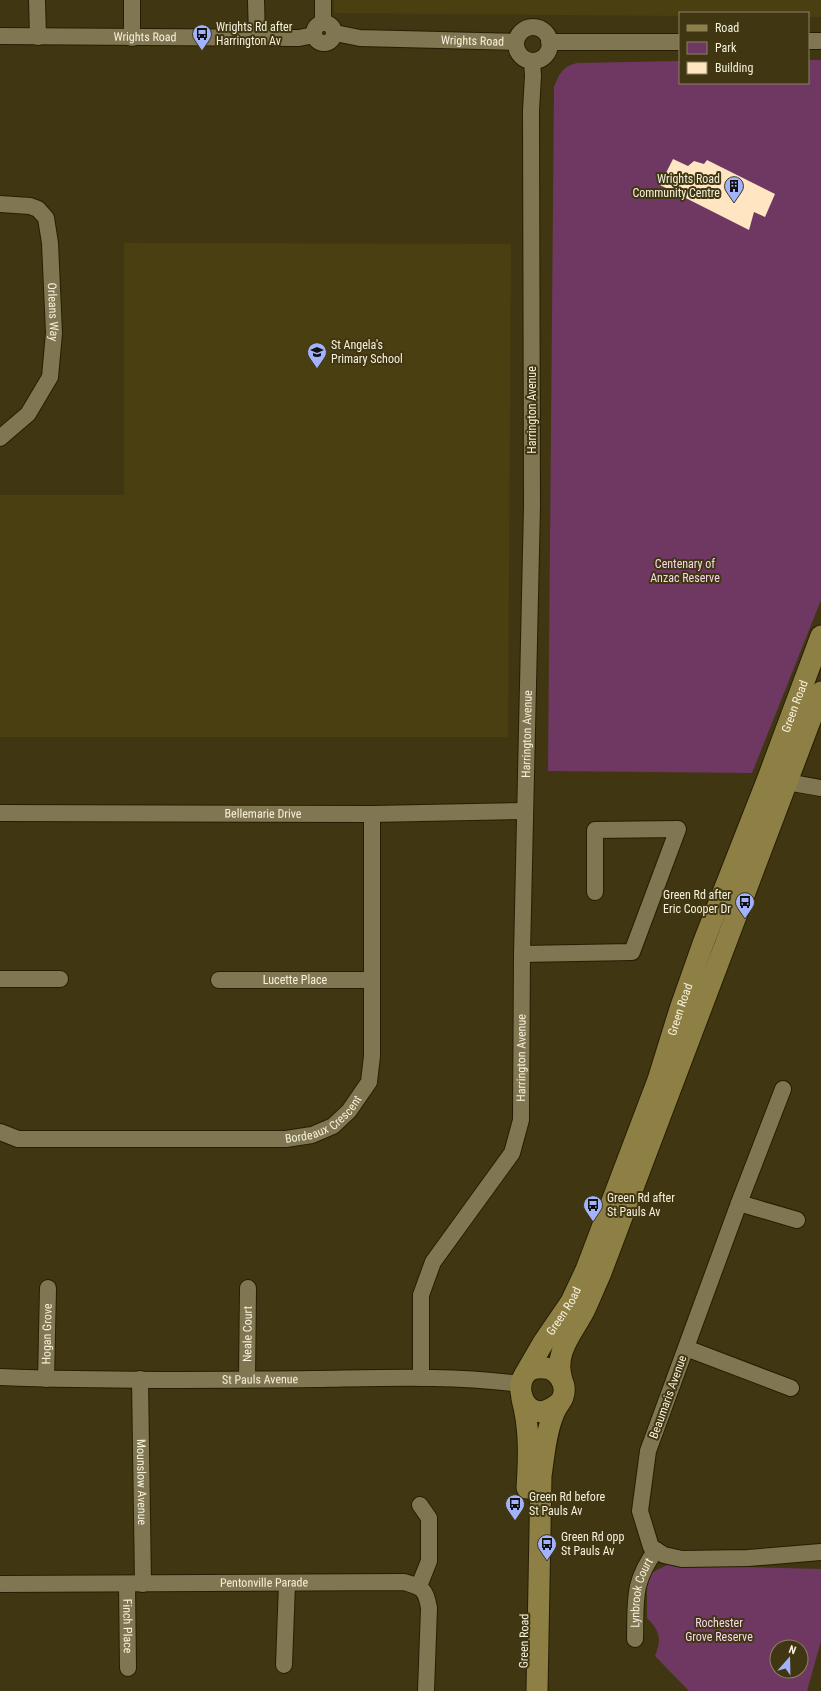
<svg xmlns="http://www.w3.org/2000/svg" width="821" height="1691" font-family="'Roboto Condensed',sans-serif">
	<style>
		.built { fill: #4a3f10 }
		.green { fill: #6e3863; fill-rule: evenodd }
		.building { fill: #ffe5c1 }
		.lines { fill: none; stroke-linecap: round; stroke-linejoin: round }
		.minor-casing { stroke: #251e03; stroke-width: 18 }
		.major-casing { stroke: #251e03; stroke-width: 23 }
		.minor { stroke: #807651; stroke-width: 16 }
		.major { stroke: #8e7f44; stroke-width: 21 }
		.labels { text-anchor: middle; stroke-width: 4; stroke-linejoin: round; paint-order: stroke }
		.poi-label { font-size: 12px; fill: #f6f1dd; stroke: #403712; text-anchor: start }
		.street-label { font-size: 12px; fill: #f6f1dd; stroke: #403712 }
		.park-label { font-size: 12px; fill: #f7d4ee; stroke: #403712 }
	</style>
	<rect width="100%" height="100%" fill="#403712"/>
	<path class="built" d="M 334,0 L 821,0 L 821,17 L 808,17 L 808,13 L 680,13 L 680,16 L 334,13 Z
		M 124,243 L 511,244 L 508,737 L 0,737 L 0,495 L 124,495 Z"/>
	<path class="green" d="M 808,60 L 821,60 L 821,600 L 752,773 L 548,771 L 554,87 C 560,73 562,67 577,63 L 680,61 L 680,83 L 808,83 Z
		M 667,1565 L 821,1569 L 821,1641 L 807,1691 L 689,1691 L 655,1656 C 662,1639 660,1631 647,1618 L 647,1581 L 651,1573 ZM 777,1647 L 801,1647 L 801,1671 L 777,1671 Z"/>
	<path class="building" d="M 673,159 L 688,166 L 694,161 L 704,164 L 707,160 L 775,194 L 765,217 L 754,212 L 749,230 L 660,185 Z"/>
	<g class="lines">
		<defs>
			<g id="minor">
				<path d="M 37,0 L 38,37"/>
				<path d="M 132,0 L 132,38"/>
				<path d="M 256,0 L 257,38"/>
				<path d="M 323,0 L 323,23"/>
				<circle cx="324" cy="33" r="10"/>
				<circle cx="533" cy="44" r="17"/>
				<path id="s1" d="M 335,33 L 360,38 L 516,42"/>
				<path id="s2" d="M 0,36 L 299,38 L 314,35"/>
				<path d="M 808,41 L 821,41"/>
				<path d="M 549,42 L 680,42"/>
				<path id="s3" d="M 0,204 L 30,206 L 38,209 L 46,218 L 50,243 L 54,333 L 50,377 L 28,414 L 0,438"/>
				<path d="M 775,780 L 821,788"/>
				<path id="s4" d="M 0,813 L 372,814 L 525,811"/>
				<path d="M 522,954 L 632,952 L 678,829 L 595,830 L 595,892"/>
				<path d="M 0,979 L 60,979"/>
				<path id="s5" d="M 219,980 L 371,980"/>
				<path d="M 783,1089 L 739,1203 L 648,1451 L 640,1511 L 651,1547 L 664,1555 L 682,1559 L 748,1558 L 821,1552"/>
				<path id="s6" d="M 0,1132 L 18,1139 L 286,1139 L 312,1135 L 333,1126 L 349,1111 L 369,1082 L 372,1056 L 372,814"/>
				<path d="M 739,1203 L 797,1220"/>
				<path d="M 686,1348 L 791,1388"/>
				<path id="s7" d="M 0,1377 C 105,1381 210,1380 314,1379 C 383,1378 452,1375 520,1384"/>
				<path id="s8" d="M 421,1378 L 421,1295 L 433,1262 L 512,1153 L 521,1120 L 522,954 L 532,506 L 531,111 L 533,75 L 532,62"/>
				<path id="s9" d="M 46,1379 L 48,1288"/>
				<path id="s10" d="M 140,1379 L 143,1584"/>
				<path id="s11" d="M 247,1379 L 248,1288"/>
				<path id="s12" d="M 0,1584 L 404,1582 C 422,1587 426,1589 429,1608 L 426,1691"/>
				<path id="s13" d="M 127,1584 L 128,1668"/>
				<path d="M 419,1586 L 429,1561 L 429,1518 L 420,1505"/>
				<path id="s14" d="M 635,1639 C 636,1600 632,1583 656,1550"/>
				<path d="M 284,1665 L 287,1584"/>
			</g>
			<g id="major">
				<path id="s15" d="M 525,1374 L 543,1343 L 571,1302 L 586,1270 L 658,1080 L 680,1009 L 704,941 L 768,778 L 821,636"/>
				<path d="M 562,1380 C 553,1352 573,1333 585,1309 C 590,1298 595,1286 600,1275 L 821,692"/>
				<path d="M 522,1399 C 530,1428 529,1458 527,1488"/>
				<path d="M 537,1691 L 541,1476 C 544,1455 546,1432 554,1413 C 556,1407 561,1402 563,1397 C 565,1391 564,1384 561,1379 C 558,1373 551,1368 544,1368 C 504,1363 520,1436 559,1403"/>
			</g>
		</defs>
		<use href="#minor" class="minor-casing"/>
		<use href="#major" class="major-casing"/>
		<use href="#minor" class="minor"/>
		<use href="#major" class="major"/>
	</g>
	<defs>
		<symbol id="bus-pin" viewBox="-11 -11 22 30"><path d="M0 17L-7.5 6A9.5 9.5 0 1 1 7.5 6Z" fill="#a3b2fc" stroke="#403712"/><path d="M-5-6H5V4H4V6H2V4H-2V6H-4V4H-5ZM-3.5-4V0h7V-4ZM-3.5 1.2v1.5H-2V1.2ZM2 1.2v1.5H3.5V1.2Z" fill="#111"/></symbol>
		<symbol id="building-pin" viewBox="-11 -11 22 30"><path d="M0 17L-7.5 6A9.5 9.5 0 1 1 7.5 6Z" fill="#a3b2fc" stroke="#403712"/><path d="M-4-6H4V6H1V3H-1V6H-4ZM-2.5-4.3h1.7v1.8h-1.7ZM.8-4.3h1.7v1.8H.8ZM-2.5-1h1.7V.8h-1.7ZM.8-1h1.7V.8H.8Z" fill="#111"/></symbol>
		<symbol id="school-pin" viewBox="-11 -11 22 30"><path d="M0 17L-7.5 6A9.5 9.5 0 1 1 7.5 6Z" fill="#a3b2fc" stroke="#403712"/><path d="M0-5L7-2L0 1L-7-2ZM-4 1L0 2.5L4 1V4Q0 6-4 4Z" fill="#111"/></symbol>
	</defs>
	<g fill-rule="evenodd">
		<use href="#bus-pin" x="191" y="23" width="22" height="30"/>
		<use href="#building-pin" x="723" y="175" width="22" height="30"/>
		<use href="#school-pin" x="306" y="341" width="22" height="30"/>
		<use href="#bus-pin" x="734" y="891" width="22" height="30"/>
		<use href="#bus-pin" x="582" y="1194" width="22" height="30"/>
		<use href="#bus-pin" x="504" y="1493" width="22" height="30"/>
		<use href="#bus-pin" x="536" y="1533" width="22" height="30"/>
	</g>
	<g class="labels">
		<g class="poi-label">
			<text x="216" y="31">Wrights Rd after<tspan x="216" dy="14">Harrington Av</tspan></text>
			<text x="720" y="183" text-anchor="end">Wrights Road<tspan x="720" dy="14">Community Centre</tspan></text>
			<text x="331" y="349">St Angela's<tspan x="331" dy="14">Primary School</tspan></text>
			<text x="731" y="899" text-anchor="end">Green Rd after<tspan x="731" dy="14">Eric Cooper Dr</tspan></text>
			<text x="607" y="1202">Green Rd after<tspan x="607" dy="14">St Pauls Av</tspan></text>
			<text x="529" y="1501">Green Rd before<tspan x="529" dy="14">St Pauls Av</tspan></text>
			<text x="561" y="1541">Green Rd opp<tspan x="561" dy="14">St Pauls Av</tspan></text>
		</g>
		<g class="street-label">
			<text dy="4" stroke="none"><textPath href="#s2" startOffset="145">Wrights Road</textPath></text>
			<text dy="4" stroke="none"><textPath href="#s1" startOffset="138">Wrights Road</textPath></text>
			<text dy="4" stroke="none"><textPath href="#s3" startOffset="145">Orleans Way</textPath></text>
			<text transform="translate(532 410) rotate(-90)" y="4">Harrington Avenue</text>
			<text dy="4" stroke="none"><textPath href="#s15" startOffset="722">Green Road</textPath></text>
			<text dy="4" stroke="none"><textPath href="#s8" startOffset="673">Harrington Avenue</textPath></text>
			<text dy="4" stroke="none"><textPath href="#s4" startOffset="263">Bellemarie Drive</textPath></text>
			<text dy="4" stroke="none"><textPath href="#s5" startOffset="76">Lucette Place</textPath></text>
			<text dy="4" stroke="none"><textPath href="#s15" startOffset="398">Green Road</textPath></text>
			<text dy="4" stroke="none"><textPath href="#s8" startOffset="349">Harrington Avenue</textPath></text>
			<text dy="4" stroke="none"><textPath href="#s6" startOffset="331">Bordeaux Crescent</textPath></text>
			<text dy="4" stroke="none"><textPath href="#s15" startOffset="74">Green Road</textPath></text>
			<text dy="4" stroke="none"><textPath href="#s9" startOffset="45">Hogan Grove</textPath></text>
			<text dy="4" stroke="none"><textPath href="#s11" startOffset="45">Neale Court</textPath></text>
			<text dy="4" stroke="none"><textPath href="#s7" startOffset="260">St Pauls Avenue</textPath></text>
			<text transform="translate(668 1397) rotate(-70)" y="4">Beaumaris Avenue</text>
			<text dy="4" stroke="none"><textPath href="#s10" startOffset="103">Mounslow Avenue</textPath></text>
			<text dy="4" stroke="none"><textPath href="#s12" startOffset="264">Pentonville Parade</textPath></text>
			<text dy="4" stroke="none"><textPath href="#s14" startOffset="47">Lynbrook Court</textPath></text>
			<text dy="4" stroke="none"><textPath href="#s13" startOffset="42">Finch Place</textPath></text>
			<text transform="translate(524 1641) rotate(-89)" y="4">Green Road</text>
		</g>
		<g class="park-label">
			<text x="685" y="568">Centenary of<tspan x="685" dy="14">Anzac Reserve</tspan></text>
			<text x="719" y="1627">Rochester<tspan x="719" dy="14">Grove Reserve</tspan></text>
		</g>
	</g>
	<rect x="679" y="12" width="130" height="72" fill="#403712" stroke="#898163"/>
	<rect x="687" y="25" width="20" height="6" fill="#8e7f44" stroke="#898163"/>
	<text x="715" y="32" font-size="12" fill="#f6f1dd">Road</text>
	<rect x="687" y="42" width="20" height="12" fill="#6e3863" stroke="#898163"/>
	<text x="715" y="52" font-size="12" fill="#f6f1dd">Park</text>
	<rect x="687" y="62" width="20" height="12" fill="#ffe5c1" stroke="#898163"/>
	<text x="715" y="72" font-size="12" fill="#f6f1dd">Building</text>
	<g transform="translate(789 1659) rotate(20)"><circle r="19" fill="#403712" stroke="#898163"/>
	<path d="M0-3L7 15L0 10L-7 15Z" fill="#a3b2fc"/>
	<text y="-6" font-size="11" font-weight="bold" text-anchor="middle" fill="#f6f1dd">N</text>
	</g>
</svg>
